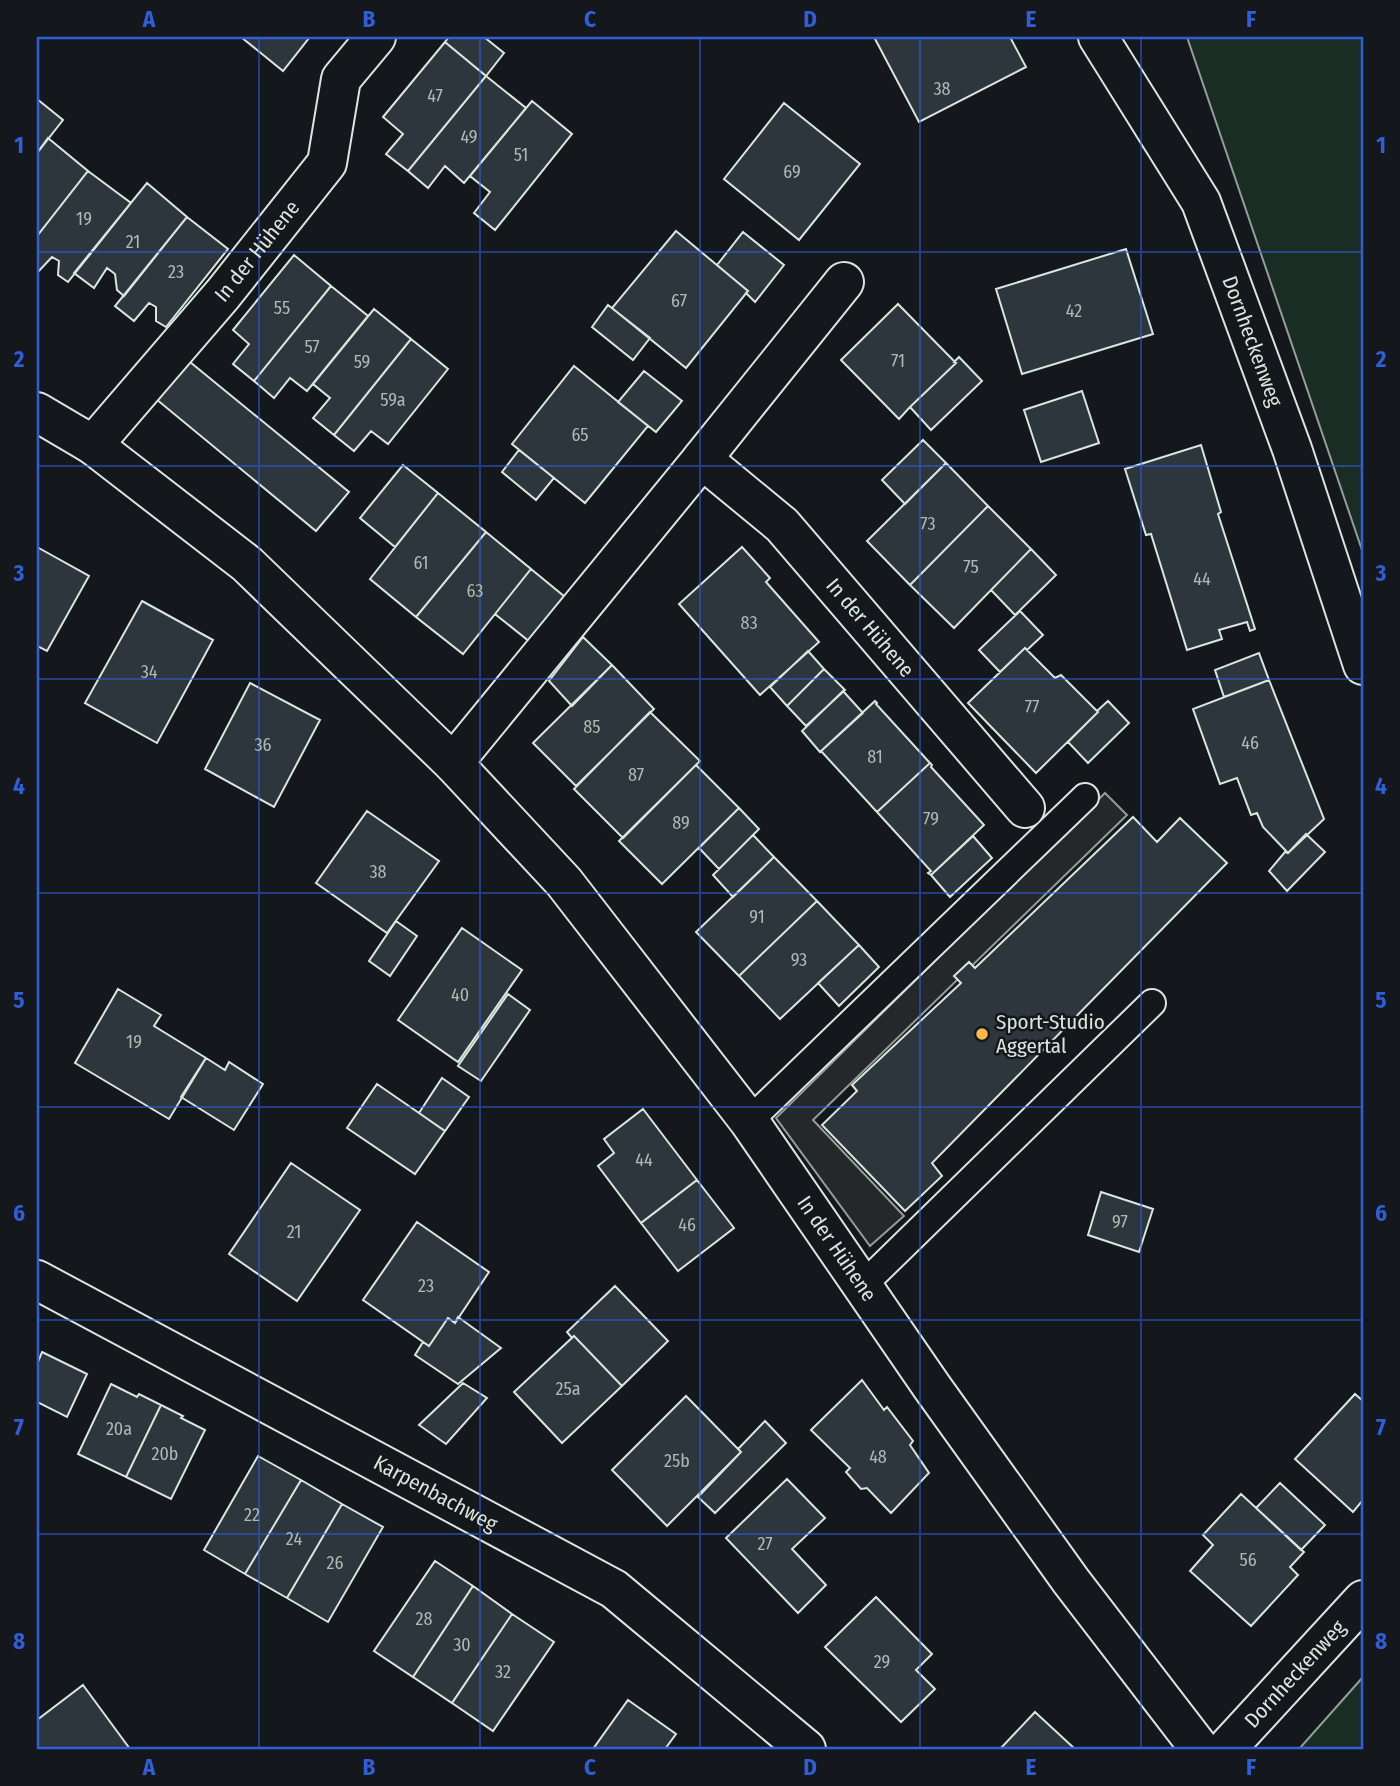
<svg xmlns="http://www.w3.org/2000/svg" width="1400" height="1786" font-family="'Fira Sans Condensed',sans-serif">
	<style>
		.green { fill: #1a2d24; stroke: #939e99; stroke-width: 2 }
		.parking { fill: #24282b; stroke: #939e99; stroke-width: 2 }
		.building { fill: #2c363c; stroke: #d8e6dc; stroke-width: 2 }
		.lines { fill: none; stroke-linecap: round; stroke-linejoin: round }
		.service-casing { stroke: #d8e6dc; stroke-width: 30 }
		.minor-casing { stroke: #d8e6dc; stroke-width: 42 }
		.service { stroke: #14181c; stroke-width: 26 }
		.minor { stroke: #14181c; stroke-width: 38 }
		.grid { fill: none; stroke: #305dd8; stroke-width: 2; stroke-opacity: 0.55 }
		.poi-dot { fill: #ffb74d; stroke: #14181c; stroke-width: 2.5 }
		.labels { text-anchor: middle; stroke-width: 5; stroke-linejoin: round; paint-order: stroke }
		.number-label { font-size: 18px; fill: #adbab4 }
		.street-label { font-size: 21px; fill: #d8e6dc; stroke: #14181c }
		.poi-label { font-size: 21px; fill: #d8e6dc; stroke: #14181c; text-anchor: start }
		.neatline { fill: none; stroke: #305dd8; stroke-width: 2.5 }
		.grid-label { font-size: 23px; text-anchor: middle; font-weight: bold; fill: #305dd8 }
	</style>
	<rect width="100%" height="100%" fill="#14181c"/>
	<path class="green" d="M 1187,37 L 1363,37 L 1363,553 Z
		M 1363,1677 L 1363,1749 L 1299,1749 Z"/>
	<path class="parking" d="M 1105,793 L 1127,815 L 813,1120 L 904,1216 L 870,1246 L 776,1118 Z"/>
	<path class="building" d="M 241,37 L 307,37 L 309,38 L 283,71 Z
		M 449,37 L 484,37 L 504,53 L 486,76 L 445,42 Z
		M 874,37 L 1010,37 L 1026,67 L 919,122 Z
		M 445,42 L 486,76 L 408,171 L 386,154 L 403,134 L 383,117 Z
		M 486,76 L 526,108 L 464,183 L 445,166 L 428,188 L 408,171 Z
		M 37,99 L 63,120 L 37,153 Z
		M 532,101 L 572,134 L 495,230 L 474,213 L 490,192 L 470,176 Z
		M 784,103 L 860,164 L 799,240 L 724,179 Z
		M 48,138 L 88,171 L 37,236 L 37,153 Z
		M 88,171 L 131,203 L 68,282 L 58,275 L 59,261 L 52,257 L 37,273 L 37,236 Z
		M 147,183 L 187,217 L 124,296 L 117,290 L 115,274 L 107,268 L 94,288 L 74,273 Z
		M 187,217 L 228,249 L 166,327 L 156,321 L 156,307 L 149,303 L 134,321 L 115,306 Z
		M 676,231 L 748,291 L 686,368 L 612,308 Z
		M 743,232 L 784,265 L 755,302 L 746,293 L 748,291 L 717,265 Z
		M 1126,249 L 1153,334 L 1022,374 L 996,289 Z
		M 294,255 L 331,286 L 254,381 L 233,364 L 249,344 L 233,330 Z
		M 331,286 L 368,316 L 307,391 L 290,378 L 274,398 L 254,381 Z
		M 898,304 L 956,363 L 910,407 L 899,419 L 841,360 Z
		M 608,305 L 650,338 L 633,360 L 592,327 Z
		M 374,309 L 411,339 L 334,435 L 313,418 L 330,398 L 313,384 Z
		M 411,339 L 448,369 L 388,444 L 371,431 L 354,451 L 334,435 Z
		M 959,357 L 982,381 L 931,430 L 910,407 L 956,363 L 954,362 Z
		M 190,362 L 349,492 L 316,531 L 156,399 Z
		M 574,366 L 648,426 L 585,503 L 512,444 Z
		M 644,371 L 682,401 L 656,432 L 618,402 Z
		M 1082,391 L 1099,443 L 1041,462 L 1024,410 Z
		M 923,440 L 946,463 L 905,504 L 882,480 Z
		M 1201,445 L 1221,512 L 1218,514 L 1255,629 L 1250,631 L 1247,622 L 1219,630 L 1222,639 L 1187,650 L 1151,534 L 1146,535 L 1125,469 Z
		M 519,450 L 554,478 L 536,500 L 502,472 Z
		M 946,463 L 988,506 L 910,585 L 867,541 Z
		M 403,465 L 438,493 L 395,547 L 360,518 Z
		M 438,493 L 486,532 L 416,617 L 370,579 Z
		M 988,506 L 1031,549 L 954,628 L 910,585 Z
		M 486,532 L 531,569 L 463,654 L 416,617 Z
		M 37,547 L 89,576 L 47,651 L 37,646 Z
		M 742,547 L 770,578 L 766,582 L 819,642 L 760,695 L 679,604 Z
		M 1031,549 L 1056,575 L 1015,615 L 991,590 Z
		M 531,569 L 565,597 L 530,642 L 495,614 Z
		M 142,601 L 213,640 L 157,743 L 85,703 Z
		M 1020,611 L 1043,635 L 1027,650 L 1025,648 L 1000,672 L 979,650 Z
		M 583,637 L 612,665 L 572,706 L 549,681 Z
		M 1025,648 L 1055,678 L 1061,675 L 1098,712 L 1036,773 L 968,703 Z
		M 808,651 L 824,669 L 787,706 L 770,687 Z
		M 1259,653 L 1269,680 L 1224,697 L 1215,670 Z
		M 612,665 L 654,709 L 576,786 L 533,743 Z
		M 824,669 L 845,690 L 806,726 L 787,706 Z
		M 1269,680 L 1324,819 L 1288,853 L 1263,827 L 1257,813 L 1251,815 L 1237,778 L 1220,784 L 1193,709 Z
		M 250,683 L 320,720 L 274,807 L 205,769 Z
		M 843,691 L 863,713 L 820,752 L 802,731 Z
		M 875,701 L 877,703 L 876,704 L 930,763 L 877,812 L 821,751 Z
		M 1108,701 L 1129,723 L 1088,763 L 1068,742 L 1098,712 L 1097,711 Z
		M 650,712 L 700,761 L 623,838 L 574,789 Z
		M 930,763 L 932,765 L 931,767 L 984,825 L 931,875 L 928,873 L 931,871 L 877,812 Z
		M 696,765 L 739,808 L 662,884 L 619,841 Z
		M 739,808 L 759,829 L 719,869 L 699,848 Z
		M 367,811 L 439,861 L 387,933 L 316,883 Z
		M 1133,817 L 1157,842 L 1180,818 L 1227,863 L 932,1163 L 942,1176 L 905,1211 L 822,1125 L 857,1091 L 852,1085 L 961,983 L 954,976 L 969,962 L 975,968 Z
		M 1306,834 L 1325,852 L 1287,891 L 1269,871 L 1285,852 L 1288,853 Z
		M 753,835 L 774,857 L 733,897 L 713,875 Z
		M 973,836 L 992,858 L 950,897 L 931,875 Z
		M 774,857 L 817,901 L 739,976 L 696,932 Z
		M 817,901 L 859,945 L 780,1019 L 739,976 Z
		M 396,921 L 417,936 L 390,976 L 369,961 Z
		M 462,928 L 522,970 L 458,1062 L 398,1020 Z
		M 859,945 L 879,967 L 839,1006 L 818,983 Z
		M 118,989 L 161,1015 L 154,1026 L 206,1058 L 169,1119 L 75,1063 Z
		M 508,994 L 530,1010 L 481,1081 L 458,1066 Z
		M 206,1058 L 225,1070 L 229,1062 L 263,1084 L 234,1130 L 181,1097 Z
		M 442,1078 L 469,1097 L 445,1131 L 419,1113 Z
		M 377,1084 L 445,1131 L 415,1174 L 347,1128 Z
		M 643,1109 L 697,1180 L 641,1223 L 598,1166 L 614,1153 L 604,1139 Z
		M 291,1163 L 360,1210 L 297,1301 L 229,1254 Z
		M 697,1180 L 734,1228 L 678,1271 L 641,1223 Z
		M 1101,1192 L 1153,1209 L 1139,1252 L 1088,1235 Z
		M 417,1222 L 489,1272 L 455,1323 L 448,1318 L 429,1346 L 363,1300 Z
		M 615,1286 L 668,1341 L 622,1386 L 574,1336 L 572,1338 L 567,1332 Z
		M 458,1317 L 501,1348 L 458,1384 L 415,1355 L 423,1342 L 429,1346 L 448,1318 L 455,1323 Z
		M 574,1336 L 622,1386 L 562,1443 L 514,1392 Z
		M 42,1352 L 87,1374 L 67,1417 L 37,1402 L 37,1364 Z
		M 862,1380 L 884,1410 L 887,1407 L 913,1441 L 910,1445 L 929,1473 L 891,1513 L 867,1488 L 861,1489 L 846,1472 L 850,1468 L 811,1430 Z
		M 463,1383 L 487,1398 L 446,1444 L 419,1425 Z
		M 111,1384 L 137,1397 L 139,1394 L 161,1405 L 126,1477 L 78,1454 Z
		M 1355,1394 L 1363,1401 L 1363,1500 L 1353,1512 L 1295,1459 Z
		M 686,1396 L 741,1452 L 667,1526 L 612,1470 Z
		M 161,1405 L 183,1416 L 181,1418 L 205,1430 L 171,1499 L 126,1477 Z
		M 765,1421 L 786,1443 L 715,1513 L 698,1497 L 741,1452 L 738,1449 Z
		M 258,1456 L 301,1480 L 245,1574 L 204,1550 Z
		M 787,1479 L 825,1518 L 792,1549 L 826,1585 L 798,1613 L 726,1538 Z
		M 301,1480 L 342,1504 L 287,1598 L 245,1574 Z
		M 1280,1483 L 1325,1525 L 1301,1550 L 1256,1508 Z
		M 1241,1494 L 1304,1552 L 1290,1567 L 1298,1575 L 1251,1626 L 1190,1571 L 1213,1545 L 1203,1535 Z
		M 342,1504 L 383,1527 L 328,1622 L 287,1598 Z
		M 435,1561 L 473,1586 L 413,1677 L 374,1651 Z
		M 473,1586 L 512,1614 L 452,1703 L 413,1677 Z
		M 876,1597 L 932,1654 L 916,1670 L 935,1689 L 901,1722 L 825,1647 Z
		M 512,1614 L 554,1642 L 493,1731 L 452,1703 Z
		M 83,1685 L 130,1749 L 37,1749 L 37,1720 Z
		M 628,1700 L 676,1734 L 665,1749 L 593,1749 Z
		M 1035,1712 L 1075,1749 L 1000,1749 Z"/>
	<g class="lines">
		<defs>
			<path id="service" d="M 749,1121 L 1085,797
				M 862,1286 L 1152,1003"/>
			<g id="minor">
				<path id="s1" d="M 1098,37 L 1201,202 L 1292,449 L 1363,665"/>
				<path id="s2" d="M 37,412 L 93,445 L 247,564 L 453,763 L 564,882 L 749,1121 L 932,1387 L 1071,1581 L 1200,1749"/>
				<path id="s3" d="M 93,445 L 223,294 L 327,163 L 341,79 L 376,37"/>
				<path d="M 702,459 L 844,282"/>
				<path id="s4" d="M 453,763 L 702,459 L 782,525 L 1025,808"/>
				<path id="s5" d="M 37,1280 L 614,1589 L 806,1749"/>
				<path id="s6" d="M 1226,1749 L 1363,1600"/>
			</g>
		</defs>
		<use href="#service" class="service-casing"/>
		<use href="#minor" class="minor-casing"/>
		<use href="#service" class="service"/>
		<use href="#minor" class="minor"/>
	</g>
	<path class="grid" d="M 259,37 L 259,1749M 480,37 L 480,1749M 700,37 L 700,1749M 920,37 L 920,1749M 1141,37 L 1141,1749M 37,252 L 1363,252M 37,466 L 1363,466M 37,679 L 1363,679M 37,893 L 1363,893M 37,1107 L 1363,1107M 37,1320 L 1363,1320M 37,1534 L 1363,1534"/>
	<circle class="poi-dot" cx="982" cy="1034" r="7"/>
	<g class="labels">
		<g class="number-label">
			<text x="942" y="95">38</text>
			<text x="435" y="102">47</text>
			<text x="469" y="143">49</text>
			<text x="521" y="161">51</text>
			<text x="792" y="178">69</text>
			<text x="84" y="225">19</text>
			<text x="133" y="248">21</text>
			<text x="176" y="278">23</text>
			<text x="679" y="307">67</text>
			<text x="282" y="314">55</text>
			<text x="1074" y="317">42</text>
			<text x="312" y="353">57</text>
			<text x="898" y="367">71</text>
			<text x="362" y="368">59</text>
			<text x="393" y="406">59a</text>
			<text x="580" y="441">65</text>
			<text x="928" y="530">73</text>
			<text x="421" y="569">61</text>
			<text x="971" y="573">75</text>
			<text x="1202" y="585">44</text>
			<text x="475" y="597">63</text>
			<text x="749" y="629">83</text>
			<text x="149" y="678">34</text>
			<text x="1032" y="713">77</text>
			<text x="592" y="733">85</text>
			<text x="1250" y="749">46</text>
			<text x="263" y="751">36</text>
			<text x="875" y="763">81</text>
			<text x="636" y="781">87</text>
			<text x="931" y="825">79</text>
			<text x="681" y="829">89</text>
			<text x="378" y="878">38</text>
			<text x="757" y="923">91</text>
			<text x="799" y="966">93</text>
			<text x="460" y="1001">40</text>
			<text x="134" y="1048">19</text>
			<text x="644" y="1166">44</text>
			<text x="1120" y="1228">97</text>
			<text x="687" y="1231">46</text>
			<text x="294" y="1238">21</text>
			<text x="426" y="1292">23</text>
			<text x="568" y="1395">25a</text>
			<text x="119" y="1435">20a</text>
			<text x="165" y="1460">20b</text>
			<text x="878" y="1463">48</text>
			<text x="677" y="1467">25b</text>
			<text x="252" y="1521">22</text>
			<text x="294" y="1545">24</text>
			<text x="765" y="1550">27</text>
			<text x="1248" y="1566">56</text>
			<text x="335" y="1569">26</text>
			<text x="424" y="1625">28</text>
			<text x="462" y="1651">30</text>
			<text x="882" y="1668">29</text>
			<text x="503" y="1678">32</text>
		</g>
		<g class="street-label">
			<text dy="7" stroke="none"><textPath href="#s3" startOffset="254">In der Hühene</textPath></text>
			<text dy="7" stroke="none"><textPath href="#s1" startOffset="343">Dornheckenweg</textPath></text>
			<text dy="7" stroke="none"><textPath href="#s4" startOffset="632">In der Hühene</textPath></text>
			<text dy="7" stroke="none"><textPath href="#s2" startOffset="1166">In der Hühene</textPath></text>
			<text dy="7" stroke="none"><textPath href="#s5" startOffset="452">Karpenbachweg</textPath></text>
			<text dy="7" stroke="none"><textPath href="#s6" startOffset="102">Dornheckenweg</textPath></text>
		</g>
		<g class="poi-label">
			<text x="996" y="1029">Sport-Studio<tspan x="996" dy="24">Aggertal</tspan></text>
		</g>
	</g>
	<rect width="1400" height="1786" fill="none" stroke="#14181c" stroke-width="77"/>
	<rect x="38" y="38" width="1324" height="1710" class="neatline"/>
	<g class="grid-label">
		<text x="149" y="27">A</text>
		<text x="369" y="27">B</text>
		<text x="590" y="27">C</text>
		<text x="810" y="27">D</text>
		<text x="1031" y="27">E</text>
		<text x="1251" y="27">F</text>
		<text x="19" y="153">1</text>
		<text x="1381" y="153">1</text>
		<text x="19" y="367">2</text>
		<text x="1381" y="367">2</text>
		<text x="19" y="581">3</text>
		<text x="1381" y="581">3</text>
		<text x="19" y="794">4</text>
		<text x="1381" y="794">4</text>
		<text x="19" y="1008">5</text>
		<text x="1381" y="1008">5</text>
		<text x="19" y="1221">6</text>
		<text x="1381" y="1221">6</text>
		<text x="19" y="1435">7</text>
		<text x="1381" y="1435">7</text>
		<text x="19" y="1649">8</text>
		<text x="1381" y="1649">8</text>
		<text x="149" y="1775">A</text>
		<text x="369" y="1775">B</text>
		<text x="590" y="1775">C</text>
		<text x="810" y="1775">D</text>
		<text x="1031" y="1775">E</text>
		<text x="1251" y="1775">F</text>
	</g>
</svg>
